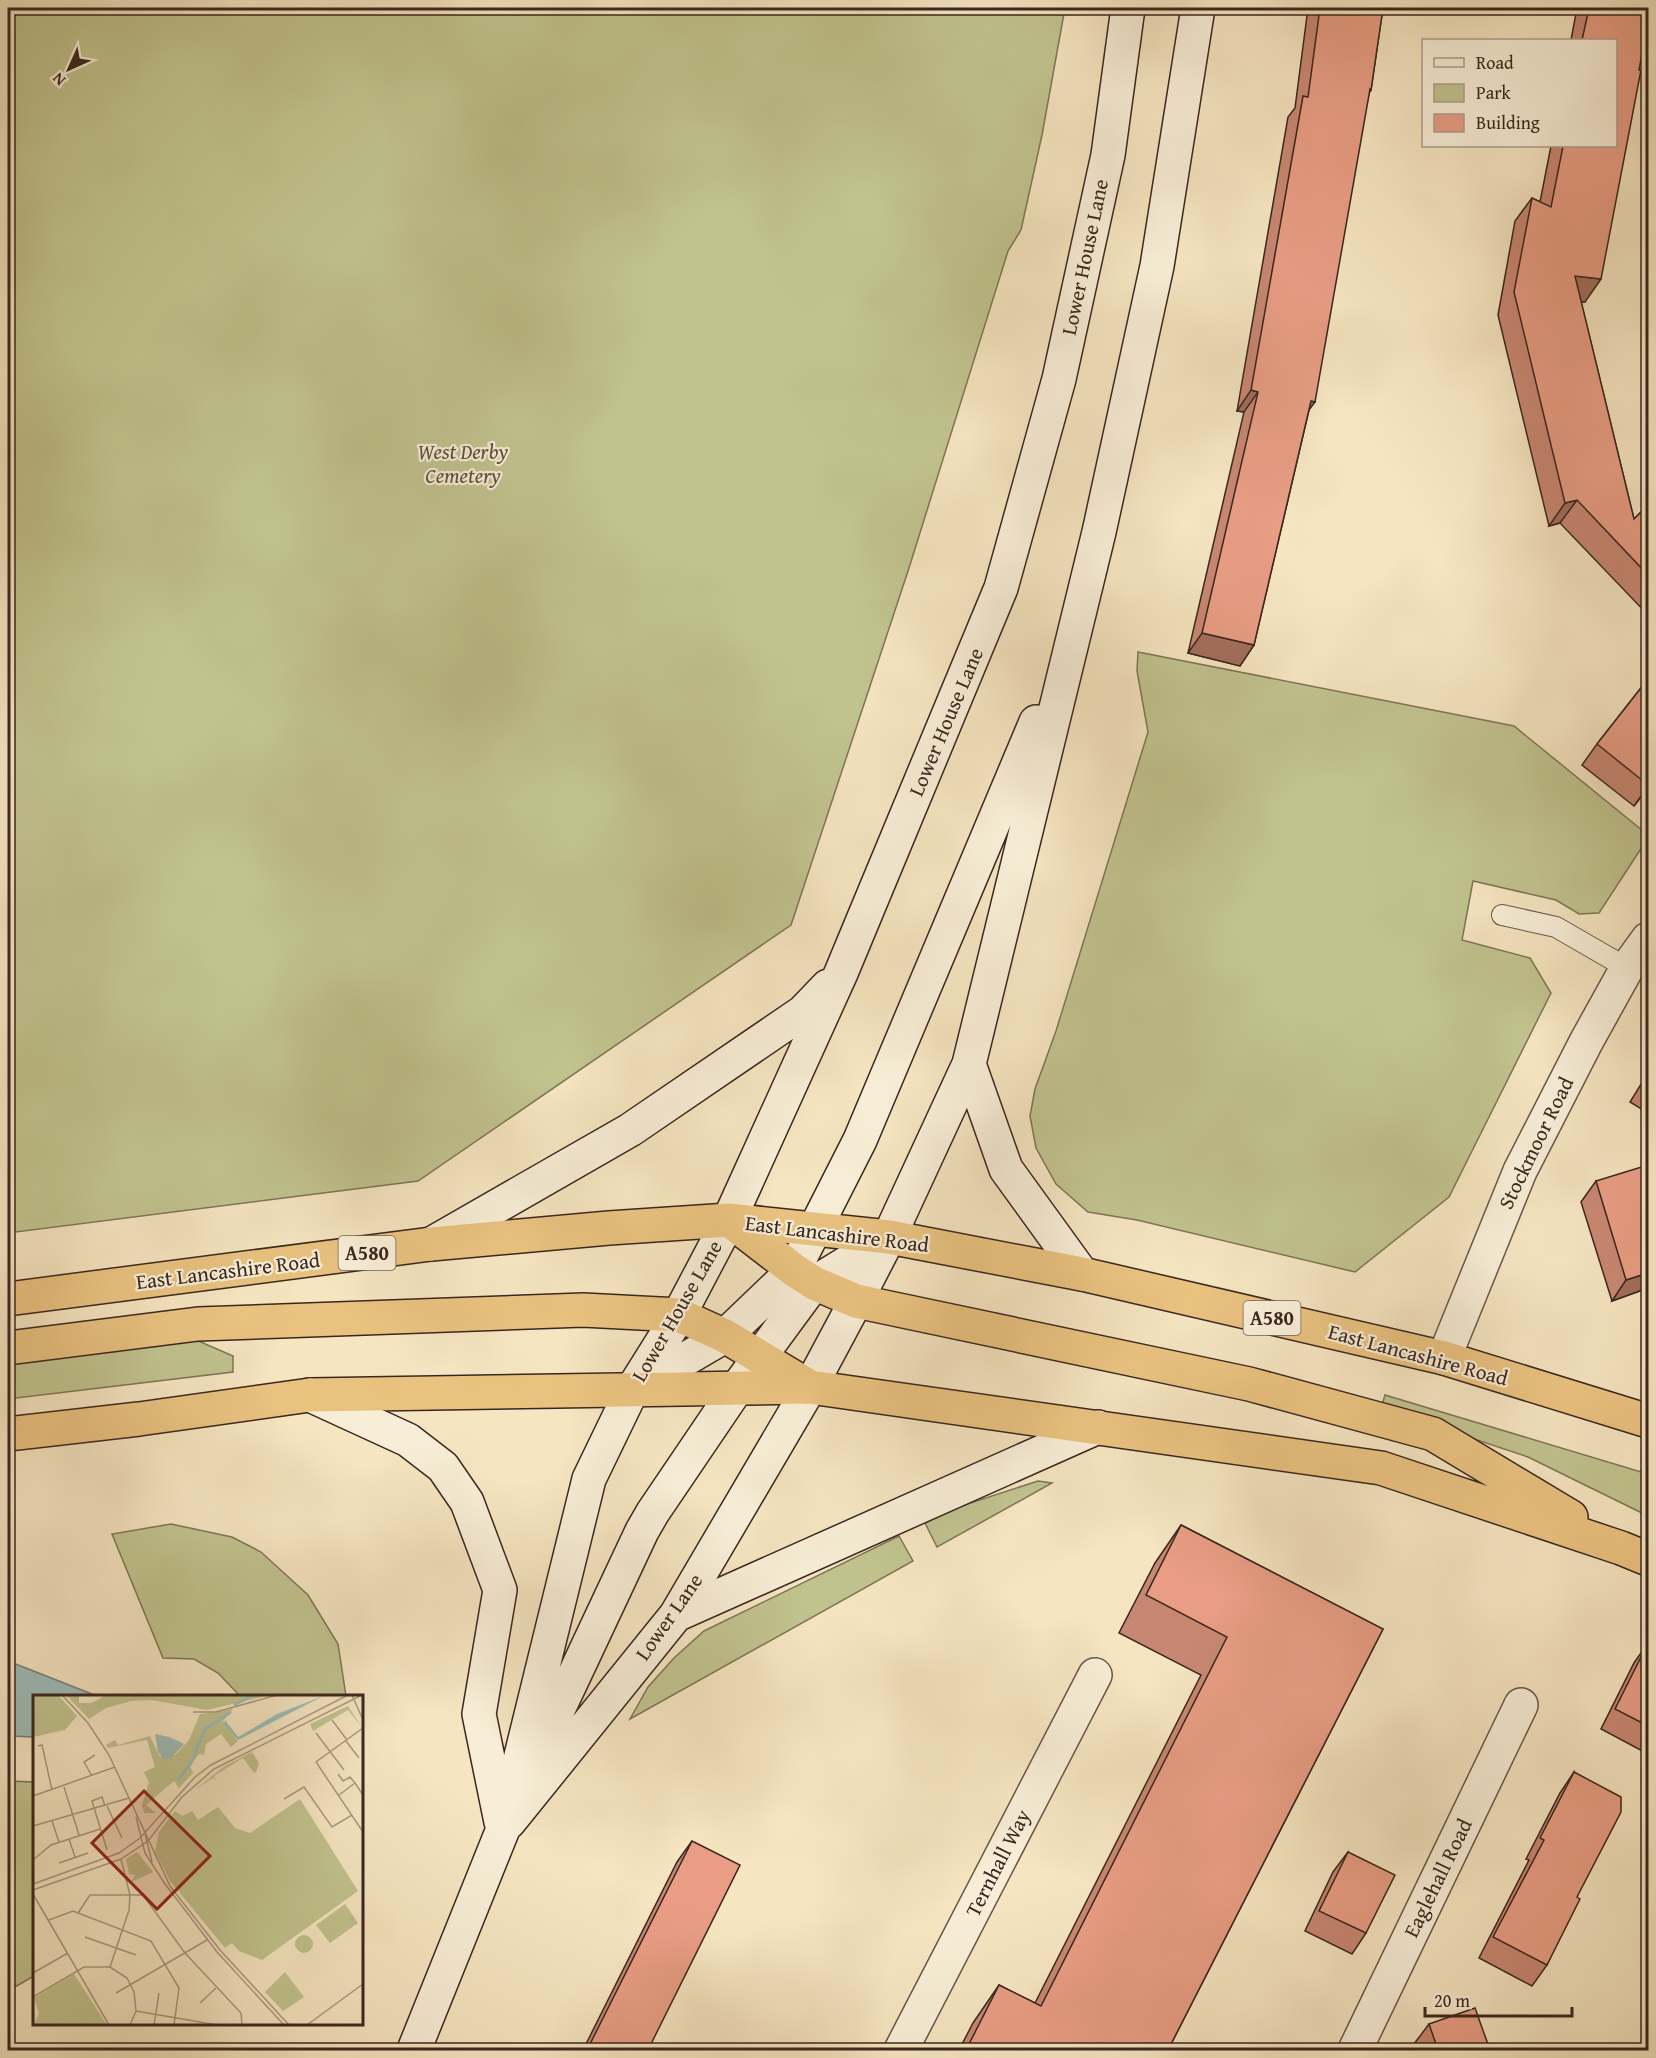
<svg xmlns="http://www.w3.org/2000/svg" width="1656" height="2058" font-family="'Gentium Book Plus',serif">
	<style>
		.green { fill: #c1c38f; stroke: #7e7557; stroke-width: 1.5 }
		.water { fill: #9ebdba; stroke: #76817c; stroke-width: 1.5 }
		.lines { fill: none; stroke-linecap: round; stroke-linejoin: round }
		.lane-casing { stroke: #695648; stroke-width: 22 }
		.street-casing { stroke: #695648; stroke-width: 36 }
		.secondary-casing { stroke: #3a271f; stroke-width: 36 }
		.highway-casing { stroke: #3a271f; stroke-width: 36 }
		.lane { stroke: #f8eed7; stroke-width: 20 }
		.street { stroke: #f8eed7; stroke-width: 33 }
		.secondary { stroke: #f8eed7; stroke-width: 33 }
		.highway { stroke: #eac280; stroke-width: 33 }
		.wall { fill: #c88772; stroke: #3a271f; stroke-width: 1.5 }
		.shaded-wall { fill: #a26e5c; stroke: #3a271f; stroke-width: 1.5 }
		.building { fill: #e89d84; stroke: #3a271f; stroke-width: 1.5 }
		.labels { text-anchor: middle; stroke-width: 4.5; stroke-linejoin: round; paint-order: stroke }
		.shield { fill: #f8eed7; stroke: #736356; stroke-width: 1.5 }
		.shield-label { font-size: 20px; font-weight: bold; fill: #3a271f }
		.street-label { font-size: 21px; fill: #3a271f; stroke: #f8eed7 }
		.park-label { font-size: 21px; font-style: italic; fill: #5c4e3b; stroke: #f8eed7 }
		.inset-river { fill: none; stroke: #9ebdba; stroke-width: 3 }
		.inset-road { fill: none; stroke: #aa9980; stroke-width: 1.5 }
		.view { fill: #8f2418; fill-opacity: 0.15; stroke: #8f2418; stroke-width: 3 }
		.inset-edge { fill: none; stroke: #3a271f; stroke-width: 3 }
	</style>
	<rect width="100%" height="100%" fill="#f5e5c1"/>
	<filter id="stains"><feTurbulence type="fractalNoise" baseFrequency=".00333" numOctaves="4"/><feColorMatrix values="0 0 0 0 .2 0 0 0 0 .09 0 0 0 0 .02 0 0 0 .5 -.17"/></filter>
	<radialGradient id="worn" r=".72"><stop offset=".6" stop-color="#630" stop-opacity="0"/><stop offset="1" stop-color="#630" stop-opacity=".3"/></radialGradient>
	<path class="green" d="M 8,8 L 1065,8 L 1042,135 L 1021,230 L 1008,251 L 909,568 L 791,925 L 418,1181 L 8,1233 Z
		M 1138,652 L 1514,726 L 1648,835 L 1648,838 L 1599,913 L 1579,914 L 1556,900 L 1473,881 L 1462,940 L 1530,958 L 1551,993 L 1449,1197 L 1355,1272 L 1137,1220 L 1088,1212 L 1056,1184 L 1036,1148 L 1030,1116 L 1035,1089 L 1056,1031 L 1148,732 L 1137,671 Z
		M 187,1336 L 233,1356 L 233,1372 L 8,1399 L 8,1356 Z
		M 1385,1395 L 1648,1474 L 1648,1516 L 1528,1457 L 1381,1408 Z
		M 1038,1481 L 1052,1483 L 937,1547 L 925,1523 L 955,1508 Z
		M 171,1524 L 232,1537 L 261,1552 L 308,1595 L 338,1644 L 346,1696 L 240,1696 L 218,1673 L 194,1659 L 163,1658 L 112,1534 Z
		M 899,1536 L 913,1561 L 630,1719 L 648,1687 L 674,1658 L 704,1631 Z
		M 8,1781 L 34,1782 L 34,1976 L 8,1991 Z"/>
	<path class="water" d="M 8,1661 L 97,1696 L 34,1696 L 34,1737 L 8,1736 Z"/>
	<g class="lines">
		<defs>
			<path id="lane" d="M 1502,915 L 1556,927 L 1627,968"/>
			<path id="street" d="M 1444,1358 L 1520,1171 L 1586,1042 L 1627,968 L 1648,939
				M 901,2050 L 1095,1675
				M 1355,2050 L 1521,1705"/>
			<path id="secondary" d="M 969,1064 L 1006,1169 L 1082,1274
				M 431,1244 L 630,1130 L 803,1012 L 828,986
				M 636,1388 L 725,1336 L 794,1270 L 860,1140 L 1036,722
				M 310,1395 L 408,1440 L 443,1467 L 467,1502 L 500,1590 L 479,1714 L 501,1822
				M 676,1615 L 1098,1427
				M 533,1763 L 642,1531 L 653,1512 L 737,1388 L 814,1283 L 889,1237
				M 509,1822 L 676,1615 L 810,1387 L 856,1301 L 889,1237 L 969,1064 L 1099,532 L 1157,266 L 1198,8
				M 414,2050 L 503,1829 L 589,1479 L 632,1390 L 679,1315 L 729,1220 L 841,973 L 1001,588 L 1059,379 L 1108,155 L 1128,8"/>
			<path id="highway" d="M 729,1220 L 794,1270 L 814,1283 L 856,1301 L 1249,1384 L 1433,1434 L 1571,1517
				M 8,1299 L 431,1244 L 609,1228 L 729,1220 L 889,1237 L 1082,1274 L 1444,1358 L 1648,1421
				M 8,1348 L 198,1324 L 583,1310 L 679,1315 L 725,1336 L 810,1387
				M 8,1434 L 139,1419 L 310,1395 L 810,1387 L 1381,1468 L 1621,1548 L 1648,1559"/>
		</defs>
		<use href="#lane" class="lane-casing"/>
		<use href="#street" class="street-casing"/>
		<use href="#secondary" class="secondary-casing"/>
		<use href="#highway" class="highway-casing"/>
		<use href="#lane" class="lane"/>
		<use href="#street" class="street"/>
		<use href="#secondary" class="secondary"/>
		<use href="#highway" class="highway"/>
	</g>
	<path class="wall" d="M 1308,8 L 1383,8 L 1371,90 L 1369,93 L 1309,410 L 1254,645 L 1240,666 L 1188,653 L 1244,412 L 1237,411 L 1288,117 L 1295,108 Z
		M 1577,8 L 1648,8 L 1585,302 L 1581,302 L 1634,519 L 1648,505 L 1648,615 L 1560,523 L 1549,526 L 1498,315 L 1515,221 L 1532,198 L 1540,202 L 1551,146 L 1616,146 L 1616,40 L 1571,40 Z
		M 1648,679 L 1648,788 L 1634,806 L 1582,765 L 1597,744 Z
		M 1648,1073 L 1648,1113 L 1630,1102 Z
		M 1596,1181 L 1648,1288 L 1612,1301 L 1581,1202 Z
		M 1181,1525 L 1383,1629 L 1168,2050 L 959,2050 L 973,2023 L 999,1985 L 1035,2003 L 1201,1675 L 1119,1633 L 1155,1563 Z
		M 1648,1643 L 1648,1754 L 1601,1729 L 1634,1663 Z
		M 1574,1772 L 1577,1897 L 1547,1965 L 1532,1986 L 1479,1958 L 1529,1860 L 1526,1859 L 1560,1793 Z
		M 692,1841 L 648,2050 L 583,2050 L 677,1862 Z
		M 1348,1852 L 1366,1933 L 1352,1954 L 1305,1931 L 1333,1872 Z
		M 1429,2024 L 1490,2050 L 1416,2050 L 1414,2044 Z"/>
	<path class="shaded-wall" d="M 1575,276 L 1601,279 L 1585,302 L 1559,299 Z
		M 1251,390 L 1258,392 L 1244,412 L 1237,411 Z
		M 1311,401 L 1315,402 L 1300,422 Z
		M 1577,500 L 1560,523 L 1549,526 L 1565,503 Z
		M 1202,633 L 1254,645 L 1240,666 L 1188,653 Z
		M 1648,786 L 1648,788 L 1634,806 Z
		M 1648,1273 L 1648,1288 L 1612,1301 L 1626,1280 Z"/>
	<path class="building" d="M 1320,8 L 1383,8 L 1371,90 L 1370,89 L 1315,402 L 1311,401 L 1254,645 L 1202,633 L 1258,392 L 1251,390 L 1303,96 L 1308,97 Z
		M 1589,8 L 1648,8 L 1648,22 L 1639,70 L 1641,70 L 1601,279 L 1575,276 L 1634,519 L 1648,505 L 1648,575 L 1577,500 L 1565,503 L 1514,292 L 1532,198 L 1551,207 L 1563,146 L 1616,146 L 1616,40 L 1582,40 Z
		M 1648,679 L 1648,785 L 1597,744 Z
		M 1648,1165 L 1648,1273 L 1626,1280 L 1596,1181 Z
		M 1181,1525 L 1383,1629 L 1168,2050 L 966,2050 L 999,1985 L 1041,2006 L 1227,1637 L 1146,1595 Z
		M 1648,1643 L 1648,1726 L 1615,1709 Z
		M 1574,1772 L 1621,1797 L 1621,1812 L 1577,1897 L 1580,1899 L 1547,1965 L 1493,1937 L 1544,1840 L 1540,1838 Z
		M 692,1841 L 740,1865 L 648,2050 L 587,2050 Z
		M 1348,1852 L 1395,1875 L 1366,1933 L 1319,1911 Z
		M 1475,2008 L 1490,2050 L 1438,2050 L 1429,2024 Z"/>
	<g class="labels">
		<g class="shield">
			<rect x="338.5" y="1236" width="57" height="34" rx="4.5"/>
			<rect x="1243.5" y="1301" width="57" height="34" rx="4.5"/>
		</g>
		<g class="shield-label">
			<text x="367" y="1260">A580</text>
			<text x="1272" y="1325">A580</text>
		</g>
		<g class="street-label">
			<text transform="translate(1085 257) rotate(-78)" y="7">Lower House Lane</text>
			<text transform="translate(946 722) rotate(-67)" y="7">Lower House Lane</text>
			<text transform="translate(1536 1143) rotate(-64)" y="7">Stockmoor Road</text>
			<text transform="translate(837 1234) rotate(7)" y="7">East Lancashire Road</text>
			<text transform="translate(228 1271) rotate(-7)" y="7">East Lancashire Road</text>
			<text transform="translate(677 1311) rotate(-60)" y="7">Lower House Lane</text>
			<text transform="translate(1418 1355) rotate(15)" y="7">East Lancashire Road</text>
			<text transform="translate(669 1617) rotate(-55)" y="7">Lower Lane</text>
			<text transform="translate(998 1863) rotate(-63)" y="7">Ternhall Way</text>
			<text transform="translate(1438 1878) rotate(-64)" y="7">Eaglehall Road</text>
		</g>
		<g class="park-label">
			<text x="463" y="459">West Derby<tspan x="463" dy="24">Cemetery</tspan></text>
		</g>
	</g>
	<g transform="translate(33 1695)">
		<rect width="330" height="330" fill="#f5e5c1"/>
		<path d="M 0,0 L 25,0 L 44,21 L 32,35 L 0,42 ZM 33,0 L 46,0 L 46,8 L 58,8 L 74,0 L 236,0 L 174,15 L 119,5 L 98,6 L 73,13 L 56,24 ZM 315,11 L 328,31 L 315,15 L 280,36 L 277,29 ZM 200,14 L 190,26 L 205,46 L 198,52 L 188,39 L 173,49 L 171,60 L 166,59 L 157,71 L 160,78 L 146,93 L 141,86 L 113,110 L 123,118 L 111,118 L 109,110 L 116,87 L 111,77 L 122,72 L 114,45 L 75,53 L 73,50 L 82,45 L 85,50 L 117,41 L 127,62 L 142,60 L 156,45 L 167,19 ZM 219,57 L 226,68 L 223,77 L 221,78 L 210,63 L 181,81 L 183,86 L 180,83 L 163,94 L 190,72 ZM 267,104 L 325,196 L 229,265 L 206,256 L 199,248 L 192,253 L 137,186 L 122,157 L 126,137 L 142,116 L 149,121 L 159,116 L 165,125 L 185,112 L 202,133 L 217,138 ZM 104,157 L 120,177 L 98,187 L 102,180 L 96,179 L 93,164 ZM 312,209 L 325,228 L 297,248 L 283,230 ZM262 249a9 9 0 1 1 18 0a9 9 0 1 1-18 0ZM 252,277 L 271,302 L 250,316 L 232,297 ZM 41,279 L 74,330 L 0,330 L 6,319 L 1,303 Z" fill="#c1c38f"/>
		<path d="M 290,1 L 205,45 L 191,29 L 192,25 L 205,42 L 244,19 ZM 122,39 L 136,42 L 151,49 L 138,63 L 130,64 L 125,57 Z" fill="#9ebdba"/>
		<path class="inset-river" d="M 201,10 L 221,0M 144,86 L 158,68 L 172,34 L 198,17"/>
		<path class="inset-road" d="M 29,0 L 55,28 L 76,60 L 137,191 L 187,255 L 256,330M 319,0 L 330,25M 160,17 L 183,17 L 244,0M 299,25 L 314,45M 330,33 L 283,67 L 330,137M 283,38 L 311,75M 313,46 L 326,63M 5,51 L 9,50 L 19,95M 305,79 L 310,86 L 317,82 L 322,88M 59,81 L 51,67 L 62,60M 31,92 L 46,140M 306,100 L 322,88 L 330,100M 0,101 L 82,72M 251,104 L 271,92 L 299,132 L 319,120M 72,111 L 69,102 L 59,106 L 74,155M 74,111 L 89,143M 103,122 L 112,158 L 132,189 L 184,257 L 251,330M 19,126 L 26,147M 0,131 L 96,103M 112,139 L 119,167M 36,144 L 42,162M 0,165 L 18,150 L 67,134M 26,168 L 55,158M 0,189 L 86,158 L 107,143 L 162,82 L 178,70 L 315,0M 0,195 L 88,164 L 115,146 L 149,102 L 181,74 L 329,0M 0,199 L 76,330M 45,218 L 57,200 L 110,200 L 152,258 L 208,318 L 209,330M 16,225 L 40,216 L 118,246 L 146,293 L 141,330M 52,242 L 103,260M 77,272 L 96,215 L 97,200 L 88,164M 0,278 L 35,258M 83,298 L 174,245M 0,302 L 51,272 L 77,272 L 94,283 L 101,297 L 103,316 L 97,330M 167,308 L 183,293M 103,316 L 184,330M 121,330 L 126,298M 274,330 L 330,289"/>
		<path class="view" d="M 111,96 L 177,161 L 124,214 L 59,148 Z"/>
		<rect width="330" height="330" class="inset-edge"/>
	</g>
	<rect width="1656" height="2058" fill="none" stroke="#f5e5c1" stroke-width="30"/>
	<rect x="9" y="9" width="1638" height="2040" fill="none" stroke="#3a271f" stroke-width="3"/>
	<rect x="15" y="15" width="1626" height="2028" fill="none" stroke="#3a271f" stroke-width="1.5"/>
	<rect x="1422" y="39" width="195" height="108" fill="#f8eed7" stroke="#ac9e8d" stroke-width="1.5"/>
	<rect x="1434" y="58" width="30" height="9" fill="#f8eed7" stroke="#ac9e8d" stroke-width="1.5"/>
	<text x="1476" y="69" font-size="18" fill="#3a271f">Road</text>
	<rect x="1434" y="84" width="30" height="18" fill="#c1c38f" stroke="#ac9e8d" stroke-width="1.5"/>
	<text x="1476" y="99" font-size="18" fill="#3a271f">Park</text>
	<rect x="1434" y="114" width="30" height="18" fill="#e89d84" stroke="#ac9e8d" stroke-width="1.5"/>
	<text x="1476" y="129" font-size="18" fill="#3a271f">Building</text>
	<g transform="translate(69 69) rotate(225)" stroke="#f8eed7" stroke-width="4.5" paint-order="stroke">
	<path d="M0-4.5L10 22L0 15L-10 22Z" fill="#3a271f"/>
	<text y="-9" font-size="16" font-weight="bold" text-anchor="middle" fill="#3a271f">N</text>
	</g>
	<path d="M1425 2007v9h147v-9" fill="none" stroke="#3a271f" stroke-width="3"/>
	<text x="1434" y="2007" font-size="18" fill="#3a271f" stroke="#f8eed7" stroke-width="4.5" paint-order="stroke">20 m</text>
	<rect width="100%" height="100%" filter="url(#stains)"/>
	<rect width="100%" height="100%" fill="url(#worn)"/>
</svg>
